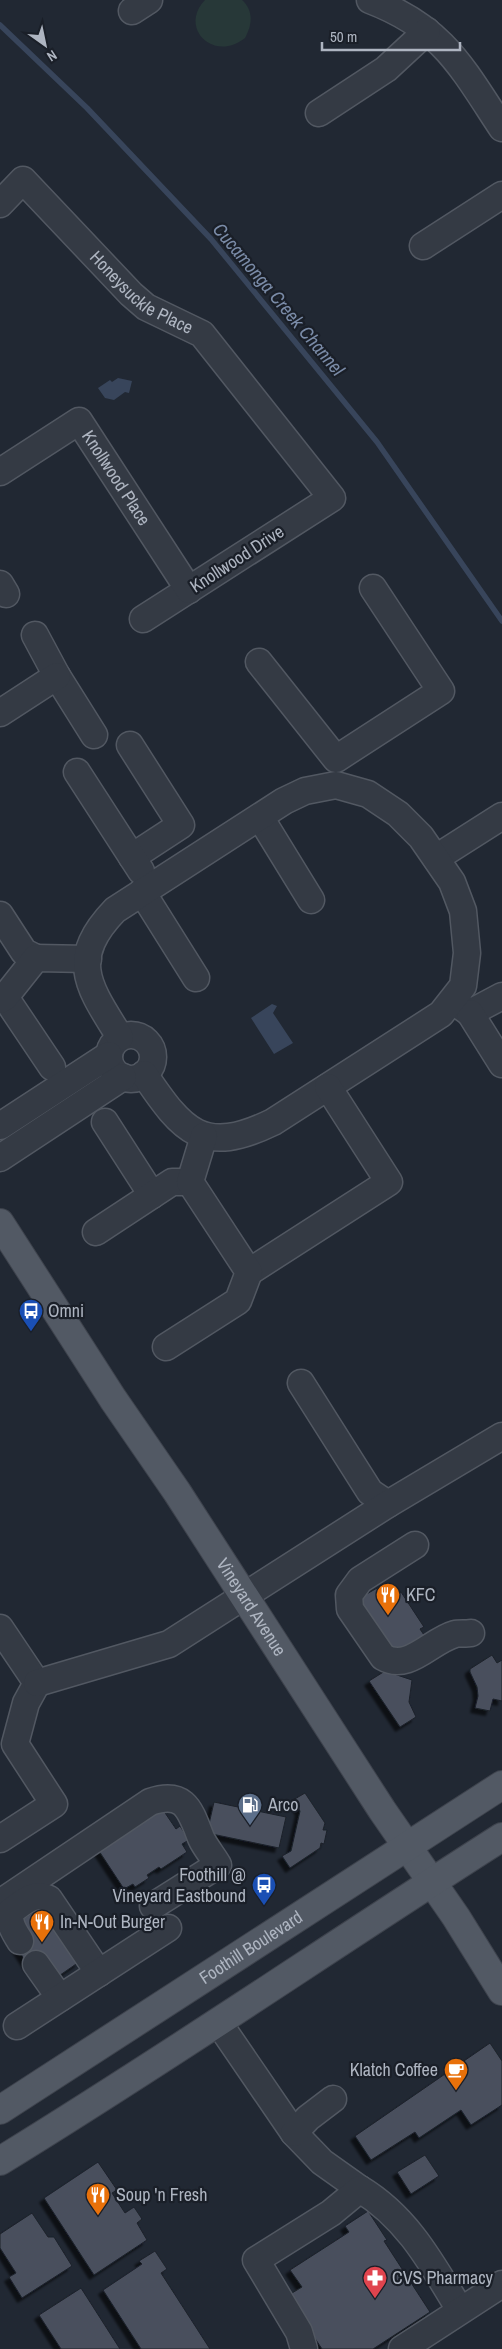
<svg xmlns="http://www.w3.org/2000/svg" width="502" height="2349" font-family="'Archivo Narrow',sans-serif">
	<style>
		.pitch { fill: #273838 }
		.water { fill: #38455b }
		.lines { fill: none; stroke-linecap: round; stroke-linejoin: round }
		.stream { stroke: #38455b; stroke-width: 5.5 }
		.building { fill: #484f5d; stroke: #1c212a; filter: url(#shadow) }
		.minor-casing { stroke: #525862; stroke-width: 29 }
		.major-casing { stroke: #3e434d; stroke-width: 30 }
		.minor { stroke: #343a44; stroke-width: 26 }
		.major { stroke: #525964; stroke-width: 28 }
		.labels { text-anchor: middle; stroke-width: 4.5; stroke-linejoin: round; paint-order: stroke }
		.street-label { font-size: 18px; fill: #aeb5c1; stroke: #1a1f28 }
		.poi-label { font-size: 18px; fill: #aeb5c1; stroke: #1a1f28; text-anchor: start }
		.water-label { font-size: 19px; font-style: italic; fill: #7a8ba7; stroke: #1a1f28 }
	</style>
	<defs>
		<filter id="shadow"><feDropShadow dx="-4.5" dy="4.5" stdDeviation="1" flood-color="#0009"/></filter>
	</defs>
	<rect width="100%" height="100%" fill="#212833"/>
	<path class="pitch" d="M 205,0 L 242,0 C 254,11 252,25 245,38 C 214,63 178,28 205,0 Z"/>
	<path class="water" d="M 118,378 L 132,381 L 129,393 L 125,392 L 114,400 L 105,398 L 98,388 L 110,380 L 112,382 Z
		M 272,1004 L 277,1006 L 273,1013 L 293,1043 L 274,1054 L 251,1018 Z"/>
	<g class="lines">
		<path class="stream" d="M 0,25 L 87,108 L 211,239 L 377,442 L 502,621"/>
	</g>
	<path class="building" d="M 386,1583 L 394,1596 L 401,1592 L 424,1627 L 420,1629 L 428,1641 L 391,1659 L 356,1600 Z
		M 492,1655 L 497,1663 L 502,1660 L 502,1701 L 493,1699 L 490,1711 L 475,1708 L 478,1696 L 477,1687 L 470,1672 L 470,1669 Z
		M 385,1671 L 412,1680 L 409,1702 L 416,1717 L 400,1727 L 369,1681 Z
		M 305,1793 L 325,1823 L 323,1830 L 327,1830 L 324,1844 L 321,1843 L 320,1848 L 290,1868 L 282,1856 L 291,1851 L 300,1811 L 293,1800 Z
		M 214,1802 L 286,1817 L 279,1848 L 207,1833 Z
		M 159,1804 L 176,1829 L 180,1826 L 189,1840 L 182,1844 L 187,1852 L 161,1869 L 159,1867 L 147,1875 L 149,1878 L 135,1887 L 133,1884 L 124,1889 L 99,1851 Z
		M 43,1906 L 79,1962 L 53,1980 L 30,1968 L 15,1945 L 15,1924 Z
		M 490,2043 L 502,2061 L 502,2105 L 471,2125 L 461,2110 L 419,2138 L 415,2132 L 371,2160 L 355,2136 Z
		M 425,2155 L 439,2176 L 411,2194 L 397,2172 Z
		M 98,2162 L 117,2190 L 112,2193 L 125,2213 L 134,2207 L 142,2219 L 137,2223 L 147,2240 L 94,2275 L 44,2198 Z
		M 368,2211 L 387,2240 L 384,2241 L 430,2312 L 373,2349 L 322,2349 L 287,2296 L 302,2287 L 290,2270 L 349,2232 L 345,2226 Z
		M 32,2213 L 48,2237 L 54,2237 L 72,2266 L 22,2298 L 9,2277 L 16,2273 L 0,2248 L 0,2234 Z
		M 155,2251 L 167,2269 L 161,2273 L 210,2349 L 141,2349 L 103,2290 L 142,2264 L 139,2261 Z
		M 81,2288 L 120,2349 L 61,2349 L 39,2315 Z"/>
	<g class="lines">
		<defs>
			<g id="minor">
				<path d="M 370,0 C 443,28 461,66 502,128"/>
				<path d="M 132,11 L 149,0"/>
				<path d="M 319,113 L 386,69 L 427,31"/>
				<path id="s1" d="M 0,204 L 23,180 L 131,294 L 146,307 L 202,334 L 332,498 L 143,619"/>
				<path d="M 423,246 L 502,195"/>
				<path id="s2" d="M 0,472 L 79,421 L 189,590"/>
				<path d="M 0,584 L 6,594"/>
				<path d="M 35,635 L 57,676 L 94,735"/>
				<path d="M 259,662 L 336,759 L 441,691 L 373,588"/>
				<path d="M 0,713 L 57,676"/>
				<path d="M 130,745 L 181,825 L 132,857"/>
				<path d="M 77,772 L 141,871"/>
				<path d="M 260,817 L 311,900"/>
				<path d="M 436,858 L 502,816"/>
				<path d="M 142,892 L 196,978"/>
				<path d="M 0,915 L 24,952 L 36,958"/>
				<path d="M 5,997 L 52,1067"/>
				<path d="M 0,1000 L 5,997 L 36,958 L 88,959"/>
				<path d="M 456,1003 L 470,1013 L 502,996"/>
				<path d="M 470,1013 L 502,1064"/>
				<circle cx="131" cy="1057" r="22"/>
				<path d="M 120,1037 C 89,987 67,960 115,910 L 284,801 L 305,791 L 336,785 L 368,794 L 398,814 L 421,837 L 452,882 L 463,911 L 467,953 L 463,986 L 441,1014 L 273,1122 C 203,1156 183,1132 144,1074"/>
				<path d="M 105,1122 L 152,1195"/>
				<path d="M 0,1126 L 109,1055"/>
				<path d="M 0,1158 L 123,1077"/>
				<path d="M 96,1232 L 172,1182 L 190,1182"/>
				<path d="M 249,1272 L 389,1182 L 328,1087"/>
				<path d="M 166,1347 L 238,1301 L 249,1272 L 190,1182 L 204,1136"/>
				<path d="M 301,1383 L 370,1492 L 388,1504"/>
				<path d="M 415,1545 L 360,1580 L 349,1595 L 350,1609 L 383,1657 C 409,1672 430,1641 455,1634 C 459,1633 466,1634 471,1633"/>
				<path d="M 0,1628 L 37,1683 L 26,1703 L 15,1744 L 54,1804 L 0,1839"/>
				<path d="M 37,1683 L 169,1644 L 388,1504 L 502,1436"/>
				<path d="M 0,1903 L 150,1802 C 185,1790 190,1810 201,1838 C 205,1847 213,1856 218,1865 L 153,1906"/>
				<path d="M 20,1941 C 14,1931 8,1923 11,1911 C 24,1902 34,1891 49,1899 L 99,1973"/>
				<path d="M 36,1964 L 60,1998"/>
				<path d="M 218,2022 L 294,2133 L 322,2162 L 360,2189"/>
				<path d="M 17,2026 L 168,1928"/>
				<path d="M 294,2133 L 308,2118 L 333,2099"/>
				<path d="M 304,2349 L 299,2332 L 256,2260 L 331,2213 L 360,2189 C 408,2218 432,2264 460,2310"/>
				<path d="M 402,2349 L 502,2284"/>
			</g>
			<g id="major">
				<path id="s3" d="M 0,1223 L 113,1399 L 177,1492 L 382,1810 L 456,1917 L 502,1991"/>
				<path id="s4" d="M 0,2110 L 502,1785"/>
				<path d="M 0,2161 C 170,2057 334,1944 502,1837"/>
			</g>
		</defs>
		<use href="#minor" class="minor-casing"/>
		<use href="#major" class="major-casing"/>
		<use href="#minor" class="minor"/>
		<use href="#major" class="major"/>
	</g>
	<defs>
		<symbol id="bus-pin" viewBox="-11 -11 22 30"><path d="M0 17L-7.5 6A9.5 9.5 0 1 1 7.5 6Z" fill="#1a4fb4" stroke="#1a1f28"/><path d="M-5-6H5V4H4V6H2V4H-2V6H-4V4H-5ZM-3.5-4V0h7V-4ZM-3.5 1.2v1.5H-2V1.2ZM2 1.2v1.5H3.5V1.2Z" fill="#fff"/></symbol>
		<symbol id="restaurant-pin" viewBox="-11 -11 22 30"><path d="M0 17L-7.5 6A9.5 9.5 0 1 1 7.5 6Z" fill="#e8710a" stroke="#1a1f28"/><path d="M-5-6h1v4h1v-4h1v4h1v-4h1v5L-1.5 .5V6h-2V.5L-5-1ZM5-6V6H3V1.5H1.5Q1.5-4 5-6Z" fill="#fff"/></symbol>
		<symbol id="fuel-pin" viewBox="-11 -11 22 30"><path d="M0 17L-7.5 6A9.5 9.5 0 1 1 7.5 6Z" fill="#5c6f8a" stroke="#1a1f28"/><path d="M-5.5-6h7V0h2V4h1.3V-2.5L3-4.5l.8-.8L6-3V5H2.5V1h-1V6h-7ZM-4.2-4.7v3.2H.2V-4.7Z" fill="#fff"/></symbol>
		<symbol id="cafe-pin" viewBox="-11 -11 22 30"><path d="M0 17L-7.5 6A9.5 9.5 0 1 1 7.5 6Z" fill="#e8710a" stroke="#1a1f28"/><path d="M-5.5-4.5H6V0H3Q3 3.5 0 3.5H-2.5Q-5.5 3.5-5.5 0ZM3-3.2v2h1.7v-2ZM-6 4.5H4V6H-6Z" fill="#fff"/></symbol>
		<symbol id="pharmacy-pin" viewBox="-11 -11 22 30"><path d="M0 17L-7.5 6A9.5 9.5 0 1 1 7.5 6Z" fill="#e0444e" stroke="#1a1f28"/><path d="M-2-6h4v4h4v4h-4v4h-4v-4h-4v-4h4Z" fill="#fff"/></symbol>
	</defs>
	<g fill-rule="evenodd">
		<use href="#bus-pin" x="17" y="1297" width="28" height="38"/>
		<use href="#restaurant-pin" x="374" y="1581" width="28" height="38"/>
		<use href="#fuel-pin" x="236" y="1791" width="28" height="38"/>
		<use href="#bus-pin" x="250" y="1871" width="28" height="38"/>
		<use href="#restaurant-pin" x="28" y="1908" width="28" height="38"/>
		<use href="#cafe-pin" x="442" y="2056" width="28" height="38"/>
		<use href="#restaurant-pin" x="84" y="2181" width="28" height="38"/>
		<use href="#pharmacy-pin" x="361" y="2264" width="28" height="38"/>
	</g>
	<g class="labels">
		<g class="street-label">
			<text dy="6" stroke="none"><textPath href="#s1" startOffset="198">Honeysuckle Place</textPath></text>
			<text dy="6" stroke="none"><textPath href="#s2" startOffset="162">Knollwood Place</textPath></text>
			<text transform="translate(237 559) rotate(-33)" y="6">Knollwood Drive</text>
			<text dy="6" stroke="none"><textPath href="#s3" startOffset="459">Vineyard Avenue</textPath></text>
			<text dy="6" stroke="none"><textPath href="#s4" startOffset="299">Foothill Boulevard</textPath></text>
		</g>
		<g class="poi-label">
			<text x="48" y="1317">Omni</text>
			<text x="406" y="1601">KFC</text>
			<text x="268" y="1811">Arco</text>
			<text x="246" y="1881" text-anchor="end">Foothill @<tspan x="246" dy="21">Vineyard Eastbound</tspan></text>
			<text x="60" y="1928">In-N-Out Burger</text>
			<text x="438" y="2076" text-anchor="end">Klatch Coffee</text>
			<text x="116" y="2201">Soup 'n Fresh</text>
			<text x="392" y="2284">CVS Pharmacy</text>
		</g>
		<g class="water-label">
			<text transform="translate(279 299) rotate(50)" y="7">Cucamonga Creek Channel</text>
		</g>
	</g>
	<g transform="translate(45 45) rotate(147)" stroke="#1a1f28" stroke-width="4" paint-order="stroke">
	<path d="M0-4L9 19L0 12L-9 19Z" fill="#aeb5c1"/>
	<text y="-8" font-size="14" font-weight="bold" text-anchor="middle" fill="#aeb5c1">N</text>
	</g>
	<path d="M322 42v8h138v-8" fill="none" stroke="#aeb5c1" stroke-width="2.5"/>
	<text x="330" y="42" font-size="15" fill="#aeb5c1" stroke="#1a1f28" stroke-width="4" paint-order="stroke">50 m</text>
</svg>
